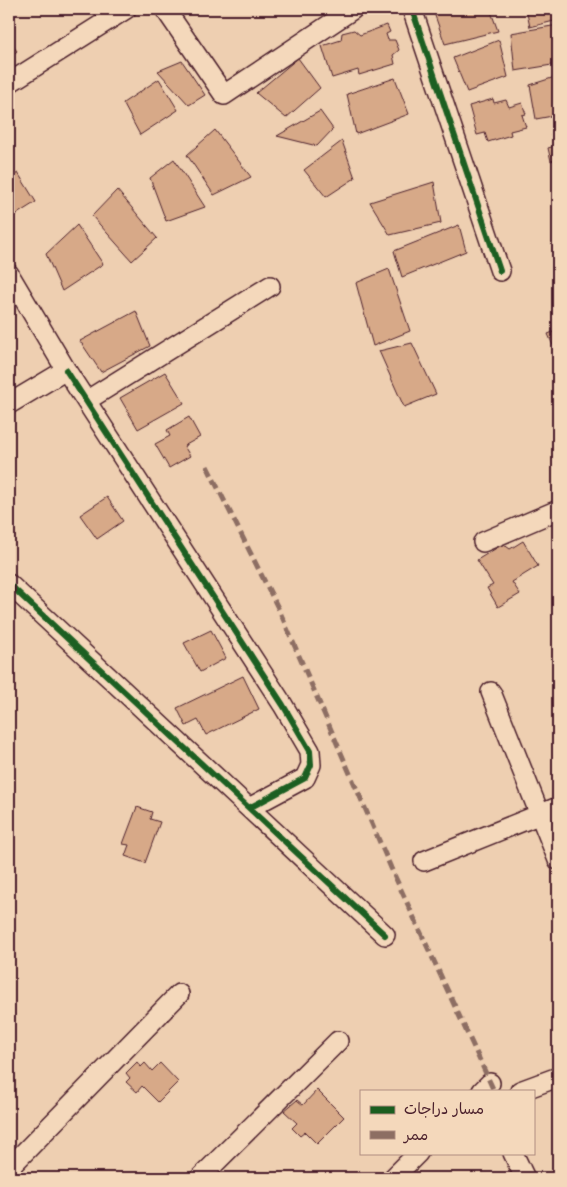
<svg xmlns="http://www.w3.org/2000/svg" width="567" height="1187" font-family="Mali,'Playpen Sans Arabic',sans-serif">
	<style>
		.building { fill: #d7a988; stroke: #4a1f2b }
		.lines { fill: none; stroke-linecap: round; stroke-linejoin: round }
		.street-casing { stroke: #4a1f2b; stroke-width: 22 }
		.street { stroke: #f4d8bb; stroke-width: 19 }
		.quiet { stroke: #8d6e63; stroke-width: 5; stroke-dasharray: 10 5; stroke-linecap: butt }
		.cycleway-casing { stroke: #f4d8bb; stroke-width: 9 }
		.cycleway { stroke: #1b5e20; stroke-width: 6 }
	</style>
	<rect width="100%" height="100%" fill="#eecfb1"/>
	<filter id="ink" filterUnits="userSpaceOnUse"><feTurbulence type="fractalNoise" baseFrequency=".02" numOctaves="2"/><feDisplacementMap in="SourceGraphic" scale="10" xChannelSelector="R" yChannelSelector="G"/><feConvolveMatrix kernelMatrix="1 2 1 2 8 2 1 2 1" color-interpolation-filters="sRGB"/></filter>
	<g filter="url(#ink)">
		<path class="building" d="M 436,9 L 490,9 L 498,31 L 445,44 L 433,10 Z
			M 526,9 L 558,9 L 558,20 L 530,27 Z
			M 387,25 L 390,32 L 386,34 L 388,40 L 395,40 L 399,50 L 393,55 L 395,64 L 359,75 L 358,70 L 332,78 L 322,46 L 341,40 L 342,33 L 354,30 L 360,35 Z
			M 558,25 L 558,64 L 515,71 L 511,33 Z
			M 499,40 L 508,77 L 467,92 L 453,58 Z
			M 9,41 L 17,51 L 9,59 Z
			M 298,58 L 320,88 L 286,118 L 256,93 Z
			M 182,61 L 205,95 L 189,105 L 158,71 Z
			M 558,76 L 558,115 L 536,119 L 530,85 Z
			M 395,78 L 409,114 L 356,134 L 347,94 Z
			M 159,79 L 178,110 L 140,135 L 123,103 Z
			M 493,99 L 494,103 L 506,100 L 509,107 L 522,103 L 526,114 L 522,115 L 526,127 L 510,131 L 511,135 L 488,142 L 485,133 L 477,135 L 469,106 Z
			M 320,111 L 333,129 L 317,146 L 277,136 Z
			M 215,130 L 251,177 L 214,195 L 187,155 Z
			M 558,132 L 558,159 L 551,161 L 548,148 L 555,146 L 551,134 Z
			M 342,141 L 355,178 L 326,197 L 304,170 Z
			M 174,159 L 205,207 L 166,221 L 150,178 Z
			M 18,173 L 36,202 L 9,219 L 9,178 Z
			M 434,182 L 441,223 L 390,235 L 370,202 Z
			M 117,190 L 157,238 L 132,261 L 92,216 Z
			M 77,225 L 103,264 L 62,291 L 46,254 Z
			M 459,225 L 466,251 L 402,277 L 394,251 Z
			M 389,269 L 410,331 L 373,346 L 356,283 Z
			M 136,311 L 150,346 L 101,372 L 80,341 Z
			M 558,330 L 558,357 L 548,334 Z
			M 412,343 L 436,394 L 404,407 L 379,351 Z
			M 165,372 L 184,403 L 138,429 L 120,398 Z
			M 189,417 L 200,437 L 184,446 L 190,456 L 169,468 L 155,444 L 170,436 L 167,430 Z
			M 107,497 L 123,521 L 97,539 L 80,515 Z
			M 523,541 L 538,566 L 512,582 L 520,594 L 498,607 L 487,588 L 493,585 L 477,560 L 503,544 L 510,549 Z
			M 211,630 L 226,658 L 200,672 L 184,643 Z
			M 243,676 L 259,709 L 206,735 L 198,720 L 186,726 L 177,708 Z
			M 137,807 L 152,812 L 150,819 L 160,822 L 145,863 L 125,856 L 129,845 L 123,844 Z
			M 137,1062 L 141,1067 L 145,1063 L 152,1071 L 160,1063 L 178,1082 L 158,1102 L 142,1086 L 137,1092 L 126,1082 L 130,1078 L 126,1073 Z
			M 317,1090 L 344,1117 L 317,1144 L 305,1132 L 300,1136 L 292,1128 L 297,1123 L 284,1111 L 297,1100 L 303,1105 Z"/>
		<g class="lines">
			<defs>
				<path id="street" d="M 165,9 L 224,95 L 353,9
					M 412,9 L 500,271
					M 9,83 L 126,9
					M 9,274 L 66,370 L 9,404
					M 66,370 L 283,705 L 310,751 L 311,765 L 305,778 L 249,808
					M 86,401 L 270,286
					M 483,542 L 558,510
					M 9,584 L 385,935
					M 491,692 L 558,860
					M 424,861 L 558,807
					M 482,1091 L 490,1083
					M 520,1091 L 558,1077
					M 513,1153 L 525,1178
					M 9,1168 L 179,994
					M 200,1178 L 338,1041
					M 393,1178 L 418,1153"/>
			</defs>
			<use href="#street" class="street-casing"/>
			<use href="#street" class="street"/>
			<path class="quiet" d="M 207,466 L 280,612 L 391,868 L 494,1091"/>
			<defs>
				<path id="cycleway" d="M 412,9 L 500,271
					M 66,370 L 283,705 L 310,751 L 311,765 L 305,778 L 249,808
					M 9,584 L 385,935"/>
			</defs>
			<use href="#cycleway" class="cycleway-casing"/>
			<use href="#cycleway" class="cycleway"/>
		</g>
	</g>
	<rect width="567" height="1187" fill="none" stroke="#f4d8bb" stroke-width="30"/>
	<rect x="15" y="15" width="537" height="1157" fill="none" stroke="#4a1f2b" stroke-width="2" filter="url(#ink)"/>
	<rect x="360" y="1090" width="175" height="65" fill="#f4d8bb" stroke="#b08e81"/>
	<rect x="370" y="1106" width="25" height="8" fill="#1b5e20" stroke="#b08e81"/>
	<text x="404" y="1114" font-size="15" fill="#4a1f2b">مسار دراجات</text>
	<rect x="370" y="1131" width="25" height="8" fill="#8d6e63" stroke="#b08e81"/>
	<text x="404" y="1140" font-size="15" fill="#4a1f2b">ممر</text>
</svg>
